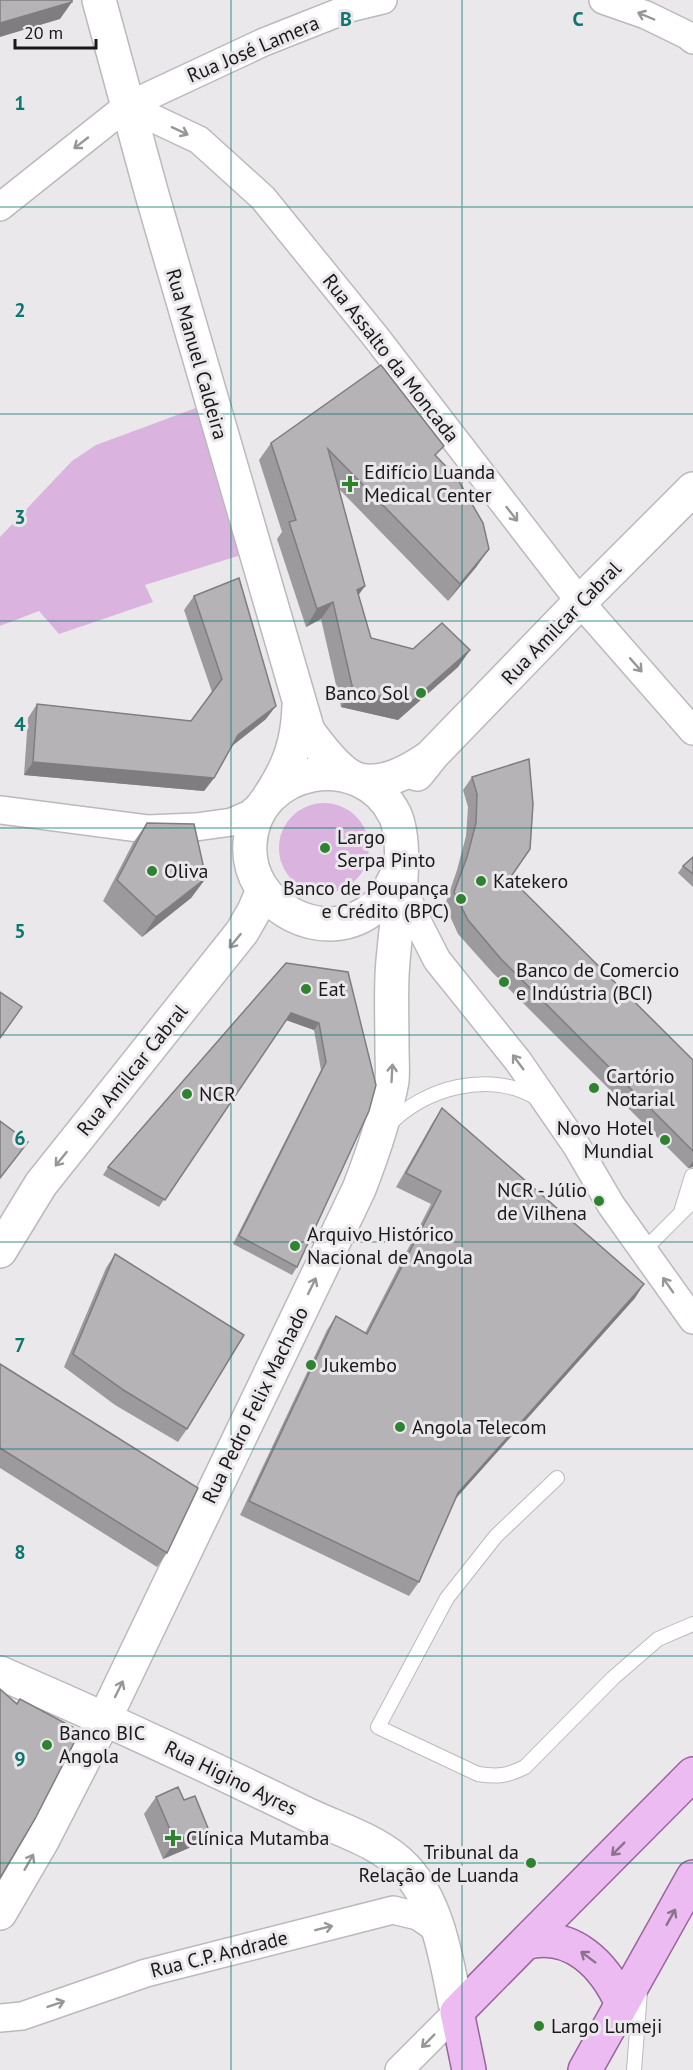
<svg xmlns="http://www.w3.org/2000/svg" width="693" height="2070" font-family="'PT Sans',sans-serif">
	<style>
		.green { fill: #dab3de }
		.lines { fill: none; stroke-linecap: round; stroke-linejoin: round }
		.lane-casing { stroke: #bcb9bd; stroke-width: 16 }
		.street-casing { stroke: #bcb9bd; stroke-width: 30 }
		.secondary-casing { stroke: #bcb9bd; stroke-width: 36 }
		.primary-casing { stroke: #9a649f; stroke-width: 36 }
		.lane { stroke: #fff; stroke-width: 14 }
		.street { stroke: #fff; stroke-width: 27 }
		.secondary { stroke: #fff; stroke-width: 33 }
		.primary { stroke: #ecbbf1; stroke-width: 33 }
		.wall { fill: #9d9a9d }
		.shaded-wall { fill: #7f7d80 }
		.building { fill: #b6b3b7; stroke: #7f7d80; stroke-width: 1.5 }
		.oneway { stroke: #989798 }
		.oneway2 { stroke: #8d7290 }
		.grid { fill: none; stroke: #0f766e; stroke-width: 1.5; stroke-opacity: 0.55 }
		.poi-dot { fill: #2f8330; stroke: #ebe8ec; stroke-width: 2 }
		.labels { text-anchor: middle; stroke-width: 6; stroke-linejoin: round; paint-order: stroke }
		.street-label { font-size: 20px; fill: #19181a; stroke: #ebe8ec }
		.poi-label { font-size: 20px; fill: #19181a; stroke: #ebe8ec; text-anchor: start }
		.grid-label { font-size: 20px; text-anchor: middle; font-weight: bold; fill: #0f766e; stroke: #ebe8ec; stroke-width: 6; stroke-linejoin: round; paint-order: stroke }
	</style>
	<rect width="100%" height="100%" fill="#ebe8ec"/>
	<path class="green" d="M 212,402 L 254,551 L 145,585 L 153,602 L 59,634 L 39,611 L 0,626 L 0,635 L 0,537 L 72,461 L 96,445 Z
		M279 848a45 45 0 1 1 90 0a45 45 0 1 1-90 0Z"/>
	<g class="lines">
		<defs>
			<path id="lane" d="M 388,1126 C 424,1087 490,1070 537,1098
				M 681,1212 L 692,1176
				M 643,1251 L 693,1201
				M 557,1478 L 496,1536 L 447,1598 L 378,1727 L 478,1774 C 498,1777 507,1776 525,1767 L 613,1678 L 658,1639 L 693,1624
				M 634,2070 L 640,1991"/>
			<path id="street" d="M 603,0 L 646,15 L 687,35 L 693,40
				M 127,106 L 199,140 L 263,198 L 375,336 L 580,602 L 693,731
				M 0,207 L 127,106 L 264,42 L 350,8 L 383,0
				M 0,810 L 147,829 L 196,827 L 232,822 L 250,814 L 267,799
				M 403,880 L 406,893 L 415,917 L 437,960 L 518,1061 L 576,1145 L 611,1205 L 693,1320
				M 0,2018 L 22,2016 L 146,1973 L 393,1910 L 418,1916 L 438,1930
				M 399,2070 L 457,2012"/>
			<path id="secondary" d="M 99,0 L 151,191 L 308,731 C 319,746 340,775 359,780 C 384,786 410,771 430,757
				M 417,774 L 433,754 L 580,602 L 693,489
				M 269,797 C 289,767 298,742 299,706
				M 0,1251 L 41,1184 L 242,932 L 254,911 L 263,890
				M 0,1673 C 102,1717 202,1763 302,1812 C 336,1829 379,1840 405,1868 C 440,1905 447,1965 457,2012
				M 0,1913 L 42,1841 L 105,1718 L 359,1189 C 373,1153 385,1119 392,1081 C 393,1071 392,1060 392,1049 C 392,1025 391,1001 392,977 C 393,935 411,850 395,815 C 361,747 255,767 250,843 C 245,907 326,949 375,907 C 388,895 394,881 401,865"/>
			<path id="primary" d="M 525,1943 L 693,1774
				M 469,2070 L 457,2012 L 525,1943 C 572,1930 605,1966 622,2004
				M 585,2070 L 693,1877"/>
		</defs>
		<use href="#lane" class="lane-casing"/>
		<use href="#street" class="street-casing"/>
		<use href="#secondary" class="secondary-casing"/>
		<use href="#primary" class="primary-casing"/>
		<use href="#lane" class="lane"/>
		<use href="#street" class="street"/>
		<use href="#secondary" class="secondary"/>
		<use href="#primary" class="primary"/>
	</g>
	<path class="wall" d="M 271,443 L 436,457 L 477,566 L 448,601 L 339,489 L 358,596 L 371,638 L 413,649 L 470,650 L 458,667 L 398,720 L 341,707 L 321,619 L 306,627 L 277,539 L 282,532 L 259,460 Z
		M 194,596 L 266,719 L 232,746 L 214,778 L 204,791 L 24,775 L 28,718 L 37,704 L 191,721 L 212,692 L 184,610 Z
		M 472,777 L 510,878 L 693,1060 L 693,1167 L 688,1168 L 492,972 L 458,934 L 445,905 L 457,870 L 466,836 L 468,807 L 463,790 Z
		M 147,823 L 206,878 L 191,898 L 142,937 L 103,901 L 133,843 Z
		M 693,857 L 693,887 L 678,873 L 683,866 Z
		M 286,963 L 348,972 L 297,1267 L 292,1275 L 233,1244 L 321,1070 L 314,1030 L 286,1020 L 159,1207 L 103,1175 L 108,1167 Z
		M 442,1108 L 635,1298 L 456,1498 L 419,1582 L 409,1596 L 240,1515 L 327,1330 L 336,1316 L 365,1333 L 431,1204 L 396,1187 L 433,1122 Z
		M 115,1254 L 187,1429 L 178,1442 L 115,1405 L 64,1367 L 106,1268 Z
		M 0,1364 L 167,1553 L 157,1567 L 0,1468 Z
		M 156,1797 L 196,1845 L 163,1859 L 144,1814 Z"/>
	<path class="shaded-wall" d="M 72,2 L 60,19 L 0,37 L 0,23 Z
		M 489,549 L 477,566 L 448,601 L 460,584 Z
		M 365,586 L 353,603 L 357,590 Z
		M 333,602 L 321,619 L 306,627 L 317,609 Z
		M 470,650 L 458,667 L 398,720 L 341,707 L 353,690 Z
		M 276,706 L 266,719 L 228,749 L 238,735 Z
		M 33,762 L 214,778 L 204,791 L 24,775 Z
		M 206,878 L 191,898 L 142,937 L 156,917 Z
		M 291,1013 L 319,1023 L 314,1030 L 286,1020 Z
		M 693,1161 L 693,1167 L 688,1168 Z
		M 644,1284 L 635,1298 L 449,1506 L 458,1493 Z
		M 208,1828 L 196,1845 L 163,1859 L 175,1841 Z"/>
	<path class="building" d="M 0,0 L 72,0 L 72,2 L 0,23 Z
		M 381,365 L 444,446 L 435,455 L 457,478 L 483,523 L 489,549 L 460,584 L 328,449 L 365,586 L 357,590 L 371,638 L 413,649 L 442,623 L 470,650 L 410,703 L 353,690 L 333,602 L 317,609 L 289,522 L 296,520 L 271,443 Z
		M 239,578 L 276,706 L 238,735 L 214,778 L 33,762 L 37,704 L 191,721 L 222,679 L 194,596 Z
		M 529,759 L 533,804 L 530,849 L 510,878 L 693,1060 L 693,1151 L 501,959 L 468,920 L 454,892 L 467,857 L 476,823 L 477,794 L 472,777 Z
		M 147,823 L 194,824 L 206,878 L 156,917 L 117,880 Z
		M 693,857 L 693,874 L 683,866 Z
		M 286,963 L 348,972 L 376,1085 L 369,1111 L 297,1267 L 239,1236 L 326,1062 L 319,1023 L 291,1013 L 165,1200 L 108,1167 Z
		M 0,992 L 22,1007 L 0,1038 Z
		M 442,1108 L 644,1284 L 458,1493 L 419,1582 L 249,1501 L 336,1316 L 367,1334 L 441,1191 L 406,1173 Z
		M 0,1121 L 28,1142 L 0,1178 Z
		M 115,1254 L 244,1335 L 187,1429 L 125,1391 L 73,1354 Z
		M 0,1364 L 198,1488 L 167,1553 L 0,1448 Z
		M 0,1689 L 17,1704 L 20,1699 L 80,1731 L 35,1819 L 0,1878 Z
		M 178,1787 L 184,1800 L 195,1796 L 208,1828 L 175,1841 L 156,1797 Z"/>
	<defs><path id="oneway-shaft" d="M-6 0H5M1.5-3L5.5 0L1.5 3" fill="none" stroke-width="1.6" stroke-linecap="round" stroke-linejoin="round" transform="scale(1.5)"/></defs>
	<g class="oneway">
		<use href="#oneway-shaft" transform="translate(646 16) rotate(-157)"/>
		<use href="#oneway-shaft" transform="translate(180 131) rotate(25)"/>
		<use href="#oneway-shaft" transform="translate(81 143) rotate(142)"/>
		<use href="#oneway-shaft" transform="translate(512 514) rotate(52)"/>
		<use href="#oneway-shaft" transform="translate(636 665) rotate(49)"/>
		<use href="#oneway-shaft" transform="translate(235 941) rotate(129)"/>
		<use href="#oneway-shaft" transform="translate(518 1062) rotate(-126)"/>
		<use href="#oneway-shaft" transform="translate(392 1073) rotate(-87)"/>
		<use href="#oneway-shaft" transform="translate(61 1159) rotate(129)"/>
		<use href="#oneway-shaft" transform="translate(668 1285) rotate(-125)"/>
		<use href="#oneway-shaft" transform="translate(312 1286) rotate(-64)"/>
		<use href="#oneway-shaft" transform="translate(119 1689) rotate(-64)"/>
		<use href="#oneway-shaft" transform="translate(29 1862) rotate(-60)"/>
		<use href="#oneway-shaft" transform="translate(324 1928) rotate(-14)"/>
		<use href="#oneway-shaft" transform="translate(56 2004) rotate(-19)"/>
		<use href="#oneway-shaft" transform="translate(428 2041) rotate(135)"/>
	</g>
	<g class="oneway2">
		<use href="#oneway-shaft" transform="translate(618 1849) rotate(135)"/>
		<use href="#oneway-shaft" transform="translate(671 1917) rotate(-61)"/>
		<use href="#oneway-shaft" transform="translate(588 1957) rotate(-143)"/>
	</g>
	<path class="grid" d="M 231,0 L 231,2070M 462,0 L 462,2070M 0,207 L 693,207M 0,414 L 693,414M 0,621 L 693,621M 0,828 L 693,828M 0,1035 L 693,1035M 0,1242 L 693,1242M 0,1449 L 693,1449M 0,1656 L 693,1656M 0,1863 L 693,1863"/>
	<g class="poi-dot">
		<path d="M347 475h6v6h6v6h-6v6h-6v-6h-6v-6h6z"/>
		<circle cx="421" cy="693" r="6"/>
		<circle cx="325" cy="848" r="6"/>
		<circle cx="152" cy="871" r="6"/>
		<circle cx="481" cy="881" r="6"/>
		<circle cx="461" cy="899" r="6"/>
		<circle cx="504" cy="982" r="6"/>
		<circle cx="306" cy="989" r="6"/>
		<circle cx="594" cy="1088" r="6"/>
		<circle cx="187" cy="1094" r="6"/>
		<circle cx="665" cy="1140" r="6"/>
		<circle cx="599" cy="1201" r="6"/>
		<circle cx="295" cy="1246" r="6"/>
		<circle cx="311" cy="1365" r="6"/>
		<circle cx="400" cy="1427" r="6"/>
		<circle cx="47" cy="1745" r="6"/>
		<path d="M170 1829h6v6h6v6h-6v6h-6v-6h-6v-6h6z"/>
		<circle cx="531" cy="1863" r="6"/>
		<circle cx="539" cy="2026" r="6"/>
	</g>
	<g class="labels">
		<g class="street-label">
			<text transform="translate(253 49) rotate(-23)" y="7">Rua José Lamera</text>
			<text transform="translate(197 354) rotate(74)" y="7">Rua Manuel Caldeira</text>
			<text transform="translate(391 358) rotate(52)" y="7">Rua Assalto da Moncada</text>
			<text transform="translate(561 623) rotate(-46)" y="7">Rua Amilcar Cabral</text>
			<text transform="translate(132 1070) rotate(-51)" y="7">Rua Amilcar Cabral</text>
			<text transform="translate(255 1405) rotate(-64)" y="7">Rua Pedro Felix Machado</text>
			<text transform="translate(231 1778) rotate(26)" y="7">Rua Higino Ayres</text>
			<text transform="translate(219 1954) rotate(-14)" y="7">Rua C.P. Andrade</text>
		</g>
		<g class="poi-label">
			<text x="364" y="479">Edifício Luanda<tspan x="364" dy="23">Medical Center</tspan></text>
			<text x="409" y="700" text-anchor="end">Banco Sol</text>
			<text x="337" y="844">Largo<tspan x="337" dy="23">Serpa Pinto</tspan></text>
			<text x="164" y="878">Oliva</text>
			<text x="493" y="888">Katekero</text>
			<text x="449" y="895" text-anchor="end">Banco de Poupança<tspan x="449" dy="23">e Crédito (BPC)</tspan></text>
			<text x="516" y="977">Banco de Comercio<tspan x="516" dy="23">e Indústria (BCI)</tspan></text>
			<text x="318" y="996">Eat</text>
			<text x="606" y="1083">Cartório<tspan x="606" dy="23">Notarial</tspan></text>
			<text x="199" y="1101">NCR</text>
			<text x="653" y="1135" text-anchor="end">Novo Hotel<tspan x="653" dy="23">Mundial</tspan></text>
			<text x="587" y="1197" text-anchor="end">NCR - Júlio<tspan x="587" dy="23">de Vilhena</tspan></text>
			<text x="307" y="1241">Arquivo Histórico<tspan x="307" dy="23">Nacional de Angola</tspan></text>
			<text x="323" y="1372">Jukembo</text>
			<text x="412" y="1434">Angola Telecom</text>
			<text x="59" y="1740">Banco BIC<tspan x="59" dy="23">Angola</tspan></text>
			<text x="186" y="1845">Clínica Mutamba</text>
			<text x="519" y="1859" text-anchor="end">Tribunal da<tspan x="519" dy="23">Relação de Luanda</tspan></text>
			<text x="551" y="2033">Largo Lumeji</text>
		</g>
	</g>
	<g class="grid-label">
		<text x="346" y="26">B</text>
		<text x="578" y="26">C</text>
		<text x="20" y="110">1</text>
		<text x="20" y="317">2</text>
		<text x="20" y="524">3</text>
		<text x="20" y="731">4</text>
		<text x="20" y="938">5</text>
		<text x="20" y="1145">6</text>
		<text x="20" y="1352">7</text>
		<text x="20" y="1559">8</text>
		<text x="20" y="1766">9</text>
	</g>
	<path d="M15 39v9h81v-9" fill="none" stroke="#19181a" stroke-width="3"/>
	<text x="24" y="39" font-size="18" fill="#19181a" stroke="#ebe8ec" stroke-width="4.5" paint-order="stroke">20 m</text>
</svg>
